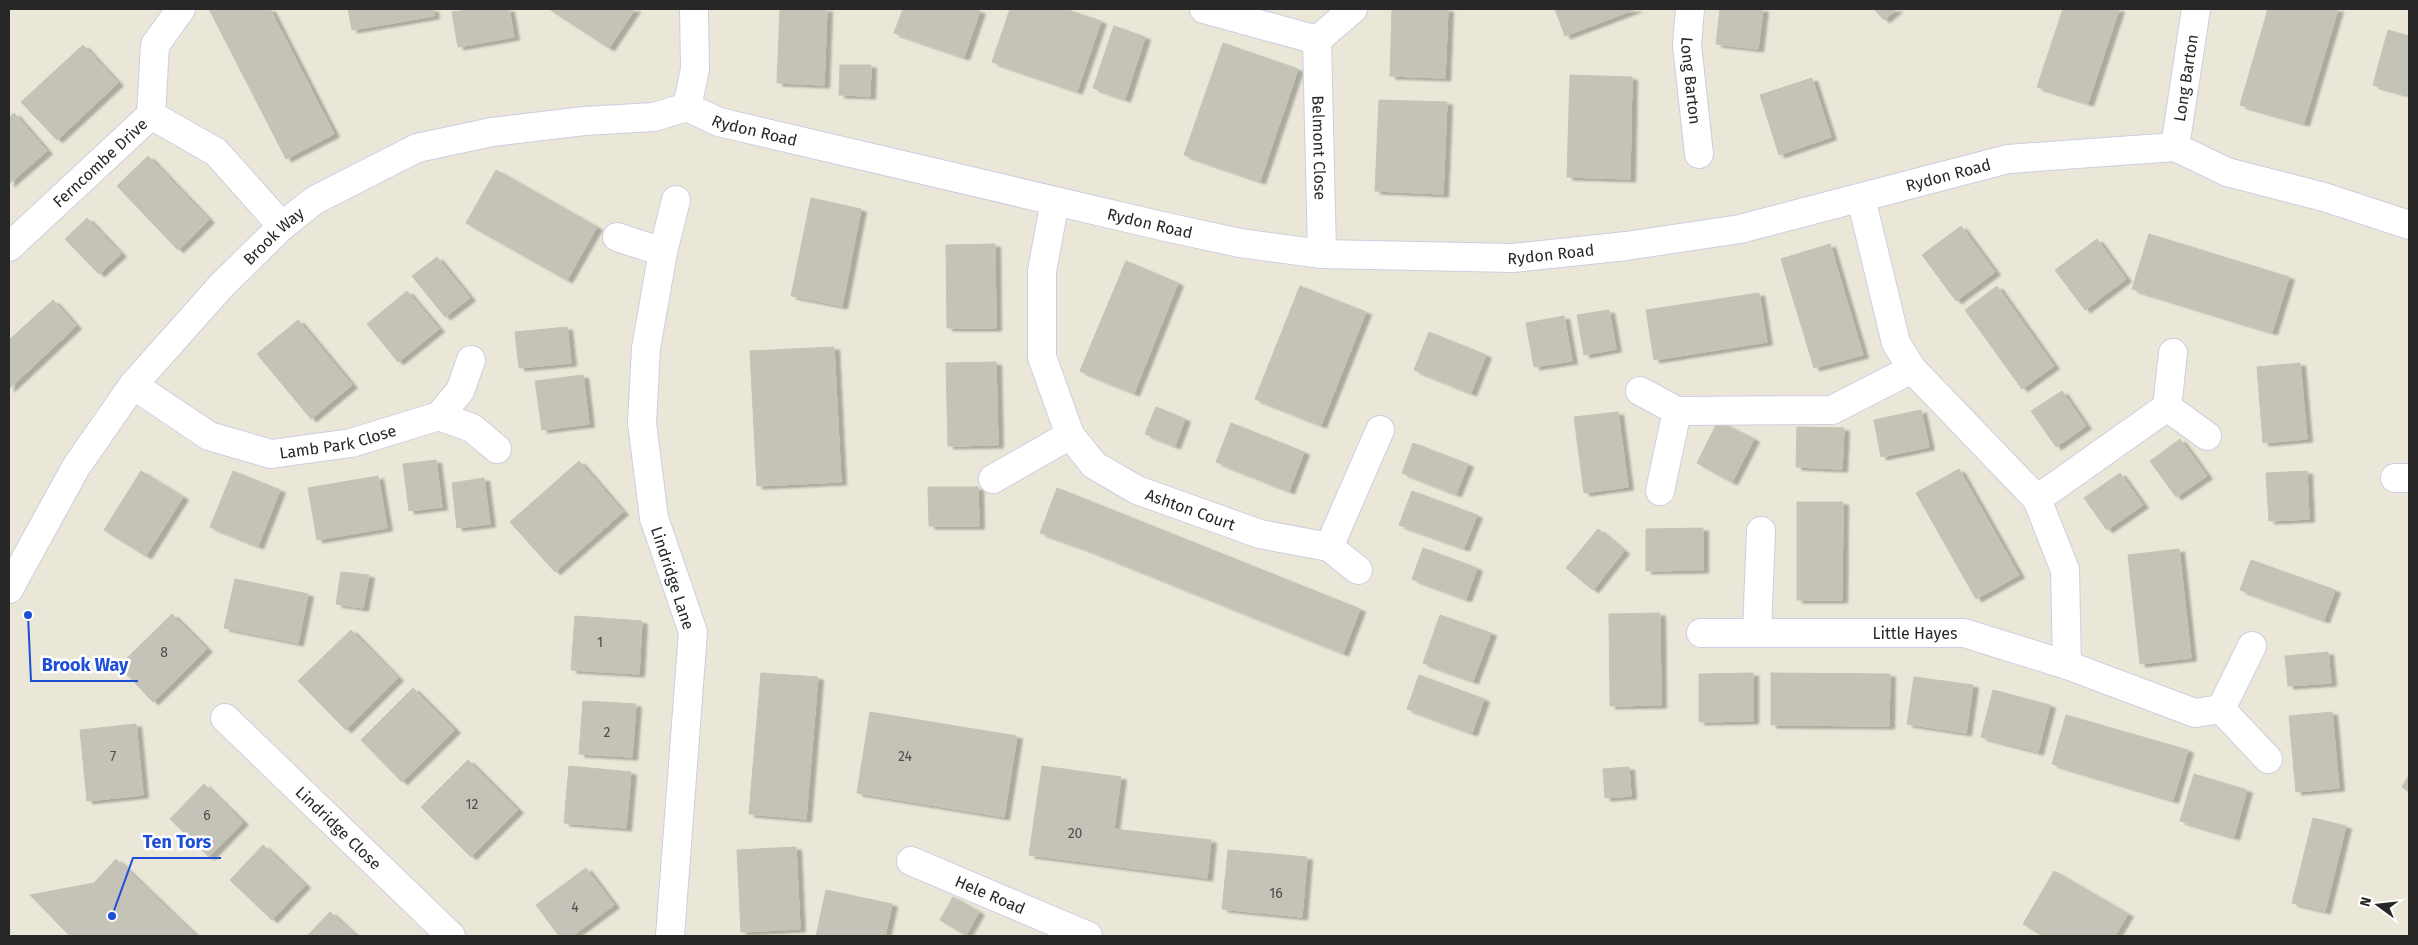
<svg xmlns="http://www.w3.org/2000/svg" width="2418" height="945" font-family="'Fira Sans',sans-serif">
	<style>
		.building { fill: #c5c3b8; stroke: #c5c3b2; filter: url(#shadow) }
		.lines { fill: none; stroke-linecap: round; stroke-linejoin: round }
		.minor-casing { stroke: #cecde1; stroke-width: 30 }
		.minor { stroke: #fff; stroke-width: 28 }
		.labels { text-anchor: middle; stroke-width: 5; stroke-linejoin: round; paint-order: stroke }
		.number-label { font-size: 14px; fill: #4e4e4b }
		.street-label { font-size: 16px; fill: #272727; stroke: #fff }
		.leader { fill: none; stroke: #1d4ed8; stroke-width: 2 }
		.callout-dot { fill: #1d4ed8; stroke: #fff; stroke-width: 2 }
		.callout-label { font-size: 18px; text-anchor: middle; font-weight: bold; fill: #1d4ed8; stroke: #fff; stroke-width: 5; stroke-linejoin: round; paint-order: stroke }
	</style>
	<defs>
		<filter id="shadow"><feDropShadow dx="5.5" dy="3" stdDeviation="1" flood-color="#0004"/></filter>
	</defs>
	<rect width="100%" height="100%" fill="#eae7d8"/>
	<path class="building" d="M 209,9 L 270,9 L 334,134 L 286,159 Z
		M 348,9 L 433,9 L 434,16 L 352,30 Z
		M 473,9 L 509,9 L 514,37 L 458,47 L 452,12 Z
		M 549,9 L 635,9 L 609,48 Z
		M 780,9 L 827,9 L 824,85 L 777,83 Z
		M 903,9 L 973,9 L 980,11 L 964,57 L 894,33 Z
		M 1010,9 L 1065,9 L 1101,21 L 1077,91 L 992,62 Z
		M 1392,9 L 1448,9 L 1445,78 L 1390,76 Z
		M 1555,9 L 1636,9 L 1565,36 Z
		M 1720,9 L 1763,9 L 1758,49 L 1716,44 Z
		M 1874,9 L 1897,9 L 1884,20 Z
		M 2063,9 L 2119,9 L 2088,103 L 2037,87 Z
		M 2268,9 L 2338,9 L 2304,123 L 2240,105 Z
		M 1114,26 L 1145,37 L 1125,99 L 1093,88 Z
		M 2388,30 L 2409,36 L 2409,95 L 2373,85 Z
		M 1223,43 L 1298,69 L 1260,181 L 1184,155 Z
		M 83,45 L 118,83 L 57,140 L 21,102 Z
		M 840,65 L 871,65 L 870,96 L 839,95 Z
		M 1570,75 L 1632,77 L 1630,179 L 1567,177 Z
		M 1812,78 L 1831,137 L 1779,155 L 1760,95 Z
		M 1379,100 L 1447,102 L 1443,194 L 1375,191 Z
		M 14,113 L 47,151 L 9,184 L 9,118 Z
		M 148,156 L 209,220 L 178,250 L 117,186 Z
		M 496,170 L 597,227 L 567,280 L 466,223 Z
		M 811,198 L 861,209 L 842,306 L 791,296 Z
		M 87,218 L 121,254 L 99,274 L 65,239 Z
		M 1961,226 L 1995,272 L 1956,301 L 1922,255 Z
		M 2149,234 L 2289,277 L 2272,332 L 2132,289 Z
		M 2097,239 L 2126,279 L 2085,310 L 2055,270 Z
		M 995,244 L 996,328 L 947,328 L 946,245 Z
		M 1830,244 L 1863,355 L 1814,368 L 1781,259 Z
		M 437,257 L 470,298 L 445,317 L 412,276 Z
		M 1126,261 L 1178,283 L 1134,393 L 1080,371 Z
		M 1300,286 L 1366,312 L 1321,425 L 1255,399 Z
		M 1997,286 L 2054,366 L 2022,389 L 1965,310 Z
		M 407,291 L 439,329 L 398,362 L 367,324 Z
		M 1759,293 L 1767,342 L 1654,360 L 1646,310 Z
		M 53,300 L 76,326 L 9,389 L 9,340 Z
		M 1609,310 L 1616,349 L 1584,355 L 1577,315 Z
		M 1564,316 L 1572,361 L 1534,367 L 1526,323 Z
		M 298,320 L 352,385 L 311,419 L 257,354 Z
		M 567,327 L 571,363 L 519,368 L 515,332 Z
		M 1429,332 L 1486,355 L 1471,393 L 1414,370 Z
		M 834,347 L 841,482 L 757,486 L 750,351 Z
		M 996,362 L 998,445 L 948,446 L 946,363 Z
		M 2300,363 L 2307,439 L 2263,443 L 2257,367 Z
		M 583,375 L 589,424 L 542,430 L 535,381 Z
		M 2062,391 L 2086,426 L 2056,447 L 2031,411 Z
		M 1156,407 L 1185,419 L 1175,446 L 1145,434 Z
		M 1921,410 L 1929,447 L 1881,457 L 1874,420 Z
		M 1618,412 L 1628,487 L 1584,493 L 1574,417 Z
		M 1718,421 L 1754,439 L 1732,482 L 1697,463 Z
		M 1231,423 L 1304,452 L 1289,491 L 1216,462 Z
		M 1797,427 L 1844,428 L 1842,469 L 1796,467 Z
		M 2180,439 L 2207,476 L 2176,497 L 2150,461 Z
		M 1413,443 L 1468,464 L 1456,494 L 1402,473 Z
		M 436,460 L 442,507 L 409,511 L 403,464 Z
		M 579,461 L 623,512 L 555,572 L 510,522 Z
		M 1959,469 L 2019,575 L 1976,599 L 1916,493 Z
		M 141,471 L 183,497 L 146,556 L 104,530 Z
		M 233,471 L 280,490 L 258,546 L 210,527 Z
		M 2307,471 L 2309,519 L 2269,521 L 2266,473 Z
		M 2120,473 L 2143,505 L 2107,530 L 2084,498 Z
		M 378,476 L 387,528 L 317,540 L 308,488 Z
		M 484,478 L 490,524 L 457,528 L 452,483 Z
		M 928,487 L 978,487 L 979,526 L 929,526 Z
		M 1057,488 L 1360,609 L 1343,653 L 1083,548 L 1040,533 Z
		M 1412,491 L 1477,515 L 1464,548 L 1399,525 Z
		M 1797,502 L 1843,502 L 1842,600 L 1797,600 Z
		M 1703,528 L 1703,570 L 1646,571 L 1646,529 Z
		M 1598,529 L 1624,551 L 1593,590 L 1566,568 Z
		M 1423,548 L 1477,568 L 1466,599 L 1412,579 Z
		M 2179,549 L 2191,658 L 2140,664 L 2128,555 Z
		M 2251,560 L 2335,590 L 2324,620 L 2240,590 Z
		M 341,572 L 369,575 L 363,608 L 336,604 Z
		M 235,579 L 308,594 L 298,643 L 224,628 Z
		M 1660,613 L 1661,705 L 1610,706 L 1609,614 Z
		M 172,614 L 207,649 L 153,702 L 119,666 Z
		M 1440,615 L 1491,633 L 1473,681 L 1423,663 Z
		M 575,616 L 642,621 L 639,674 L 571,670 Z
		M 351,630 L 398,678 L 346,730 L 298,681 Z
		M 2328,652 L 2331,683 L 2288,686 L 2285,656 Z
		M 761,673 L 818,677 L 806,819 L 749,814 Z
		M 1753,673 L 1753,721 L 1699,722 L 1699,674 Z
		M 1771,673 L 1890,674 L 1889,726 L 1771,725 Z
		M 1419,675 L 1484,699 L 1472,733 L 1407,709 Z
		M 1914,677 L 1973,685 L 1966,733 L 1907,724 Z
		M 413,688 L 455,730 L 402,782 L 361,740 Z
		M 1993,690 L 2050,705 L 2038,752 L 1981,737 Z
		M 583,701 L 636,704 L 632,757 L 579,754 Z
		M 870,712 L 1017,736 L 1004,817 L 857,793 Z
		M 2332,712 L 2339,788 L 2296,792 L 2289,716 Z
		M 2066,715 L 2188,750 L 2173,800 L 2052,764 Z
		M 136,724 L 143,795 L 87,801 L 80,730 Z
		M 468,760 L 518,810 L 471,857 L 421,807 Z
		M 569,766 L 631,772 L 626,828 L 564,823 Z
		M 1042,766 L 1121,777 L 1114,829 L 1211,840 L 1207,878 L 1029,855 Z
		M 1629,767 L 1631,796 L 1605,798 L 1603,769 Z
		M 2194,774 L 2247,790 L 2234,837 L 2180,821 Z
		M 2409,775 L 2409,792 L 2402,787 Z
		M 204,784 L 243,822 L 209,857 L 170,819 Z
		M 2313,818 L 2346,826 L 2325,911 L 2292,903 Z
		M 263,845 L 305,885 L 272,920 L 230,880 Z
		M 796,847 L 800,929 L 741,932 L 737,850 Z
		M 1228,850 L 1307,857 L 1302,917 L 1222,909 Z
		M 116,859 L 196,936 L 70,936 L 30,895 L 94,883 Z
		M 586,868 L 614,905 L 572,936 L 559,936 L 536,905 Z
		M 2054,871 L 2128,914 L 2115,936 L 2043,936 L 2023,924 Z
		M 826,890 L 892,904 L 885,936 L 816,936 Z
		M 953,897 L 979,912 L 966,935 L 940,920 Z
		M 330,912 L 356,936 L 307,936 Z"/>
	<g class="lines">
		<defs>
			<g id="minor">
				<path id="s1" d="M 1204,9 L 1317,40 L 1322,254"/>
				<path id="s2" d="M 1690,9 L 1687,45 L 1699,154"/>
				<path d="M 1317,40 L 1353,9"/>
				<path id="s3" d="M 687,107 L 719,122 L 1166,227 L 1240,243 L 1322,254 L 1513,258 L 1626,246 L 1740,229 L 2008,159 L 2175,147 L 2227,172 L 2324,197 L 2409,225"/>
				<path d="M 687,107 L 695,69 L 694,9"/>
				<path d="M 151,115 L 155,45 L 181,9"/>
				<path id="s4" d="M 2175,147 L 2196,9"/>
				<path d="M 1861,198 L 1896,343 L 1912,369 L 2037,499 L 2065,570 L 2067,665"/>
				<path id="s5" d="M 1055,201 L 1042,271 L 1042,357 L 1070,435 L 1094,465 L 1137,490 L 1260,534 L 1329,547"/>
				<path d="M 617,237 L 663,252"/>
				<path id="s6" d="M 9,247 L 151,115 L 216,152 L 282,226"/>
				<path id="s7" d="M 133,385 L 209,436 L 271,454 L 351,443 L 439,416 L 472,428 L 497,449"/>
				<path d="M 1640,391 L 1677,411 L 1660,491"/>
				<path d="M 2167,407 L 2173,353"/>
				<path d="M 1677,411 L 1832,410 L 1912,369"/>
				<path d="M 439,416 L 460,391 L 471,360"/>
				<path d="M 2395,478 L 2409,478"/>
				<path d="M 993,479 L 1070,435"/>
				<path d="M 2037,499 L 2167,407 L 2207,436"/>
				<path d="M 1358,570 L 1329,547 L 1380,430"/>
				<path id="s8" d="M 9,589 L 76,467 L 133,385 L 222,285 L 282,226 L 315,200 L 417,148 L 492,132 L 584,121 L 654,117 L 687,107"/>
				<path d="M 1757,632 L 1761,531"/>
				<path id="s9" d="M 1701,633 L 1964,633 L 2067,665 L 2195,713 L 2221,709 L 2268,759"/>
				<path d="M 2221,709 L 2252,646"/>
				<path id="s10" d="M 225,718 L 451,936"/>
				<path id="s11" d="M 911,861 L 1088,936"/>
				<path d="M 670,936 L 693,632 L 654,518 L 642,423 L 646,348 L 663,252 L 676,200"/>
			</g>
		</defs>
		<use href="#minor" class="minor-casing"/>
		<use href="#minor" class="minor"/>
	</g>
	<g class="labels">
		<g class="number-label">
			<text x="600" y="647">1</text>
			<text x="164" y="657">8</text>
			<text x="607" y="737">2</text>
			<text x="113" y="761">7</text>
			<text x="905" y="761">24</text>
			<text x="472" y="809">12</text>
			<text x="207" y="820">6</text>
			<text x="1075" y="838">20</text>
			<text x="1276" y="898">16</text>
			<text x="575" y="912">4</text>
		</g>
		<g class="street-label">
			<text dy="6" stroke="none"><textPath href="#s4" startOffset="70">Long Barton</textPath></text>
			<text dy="6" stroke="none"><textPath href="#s2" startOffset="72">Long Barton</textPath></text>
			<text dy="6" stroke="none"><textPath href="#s3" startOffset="72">Rydon Road</textPath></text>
			<text dy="6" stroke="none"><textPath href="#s1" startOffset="225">Belmont Close</textPath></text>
			<text dy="6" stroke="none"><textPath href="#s6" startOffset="124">Ferncombe Drive</textPath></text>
			<text dy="6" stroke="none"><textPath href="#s3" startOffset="1288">Rydon Road</textPath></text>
			<text dy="6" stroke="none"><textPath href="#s3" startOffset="478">Rydon Road</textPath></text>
			<text dy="6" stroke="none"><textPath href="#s8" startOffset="444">Brook Way</textPath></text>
			<text dy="6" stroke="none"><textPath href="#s3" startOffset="882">Rydon Road</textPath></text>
			<text dy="6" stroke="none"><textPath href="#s7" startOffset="224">Lamb Park Close</textPath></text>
			<text dy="6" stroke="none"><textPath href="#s5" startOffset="385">Ashton Court</textPath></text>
			<text transform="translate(673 578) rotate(72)" y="6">Lindridge Lane</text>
			<text dy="6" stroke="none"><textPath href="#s9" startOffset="214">Little Hayes</textPath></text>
			<text dy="6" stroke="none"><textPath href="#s10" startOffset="158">Lindridge Close</textPath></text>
			<text dy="6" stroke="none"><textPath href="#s11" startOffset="86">Hele Road</textPath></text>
		</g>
	</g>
	<path class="leader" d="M28 615L31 681H138M112 916L133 858H221"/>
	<g class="callout-dot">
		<circle cx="28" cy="615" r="5"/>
		<circle cx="112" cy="916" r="5"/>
	</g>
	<g class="callout-label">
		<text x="85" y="671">Brook Way</text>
		<text x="177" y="848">Ten Tors</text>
	</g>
	<rect width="2418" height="945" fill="none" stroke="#272727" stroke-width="20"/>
	<g transform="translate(2378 905) rotate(285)" stroke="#ffffff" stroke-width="4" paint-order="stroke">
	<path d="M0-4L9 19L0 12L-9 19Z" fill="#272727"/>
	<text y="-8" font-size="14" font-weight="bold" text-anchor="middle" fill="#272727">N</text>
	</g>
</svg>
